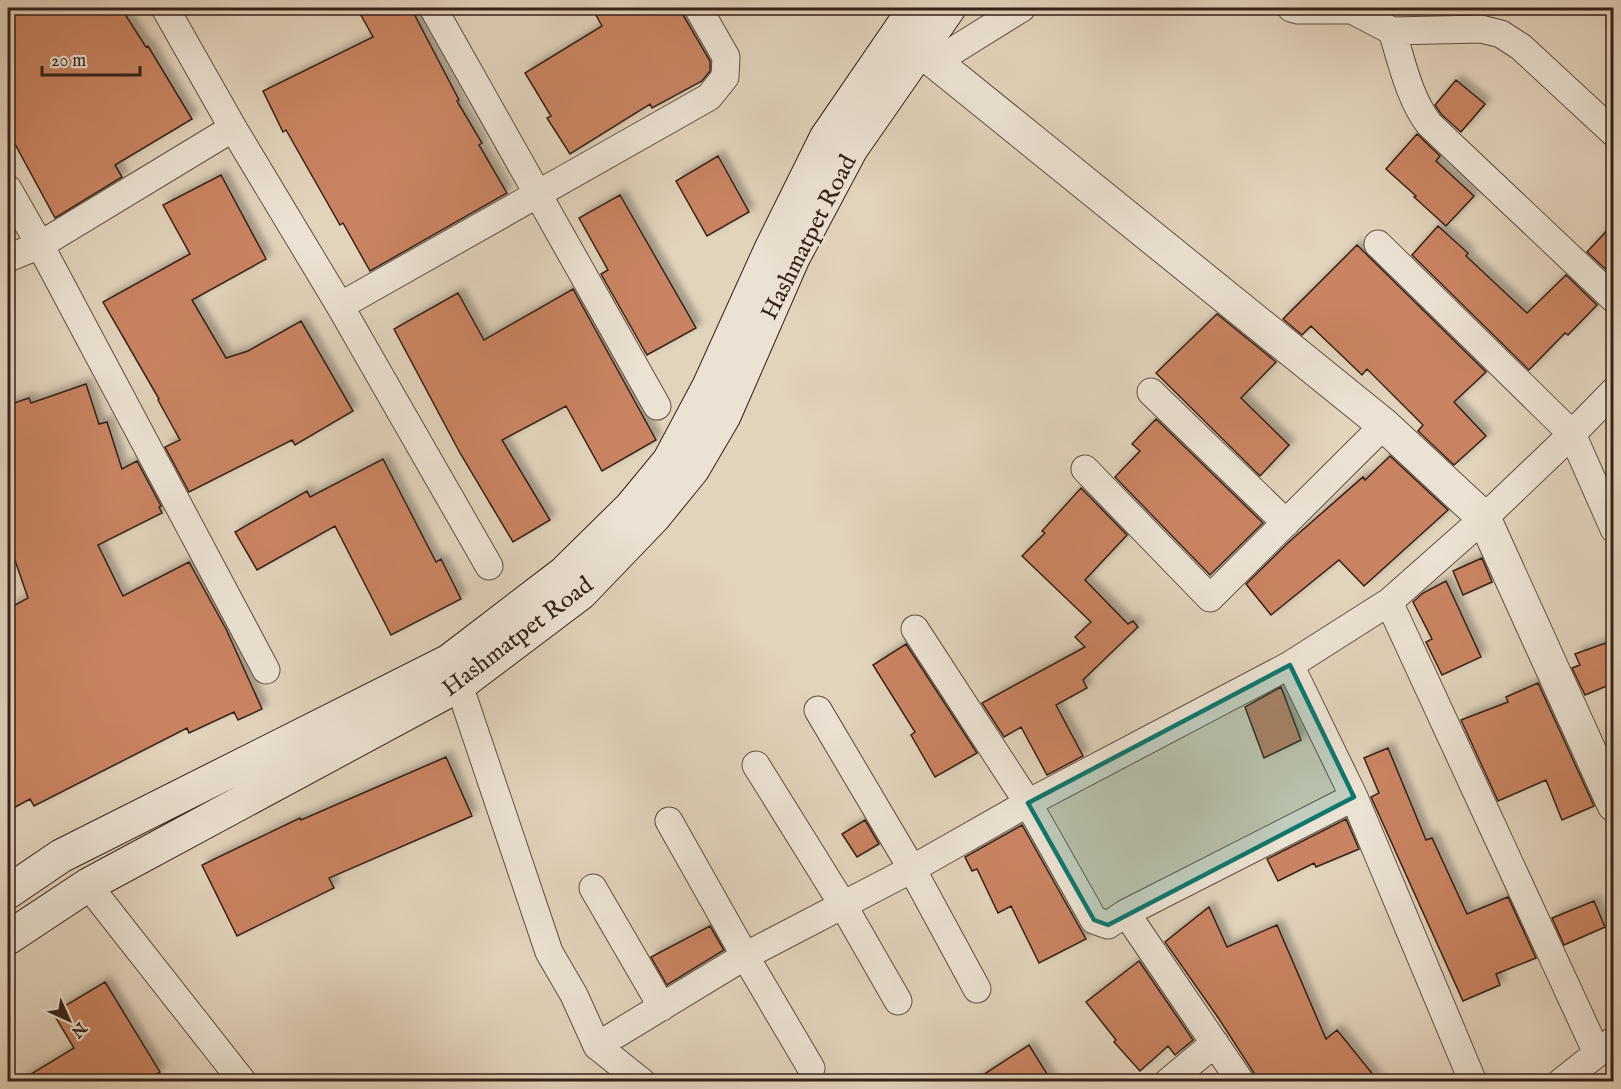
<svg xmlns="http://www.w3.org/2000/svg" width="1621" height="1089" font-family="'IM FELL English',serif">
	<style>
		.building { fill: #ca8362; stroke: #352118; stroke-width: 1.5; filter: url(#shadow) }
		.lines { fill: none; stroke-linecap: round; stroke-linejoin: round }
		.minor-casing { stroke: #604e41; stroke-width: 29 }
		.tertiary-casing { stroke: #604e41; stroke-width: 35 }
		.secondary-casing { stroke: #352118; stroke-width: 35 }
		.minor { stroke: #ece2d3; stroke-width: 27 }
		.tertiary { stroke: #ece2d3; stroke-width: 33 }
		.secondary { stroke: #ece2d3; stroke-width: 33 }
		.marked { fill: #0f766e; fill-opacity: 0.2; stroke: #0f766e; stroke-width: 4.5; stroke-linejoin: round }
		.labels { text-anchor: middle; stroke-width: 4.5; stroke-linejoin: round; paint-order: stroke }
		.street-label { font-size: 24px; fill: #352118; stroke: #ece2d3 }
	</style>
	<defs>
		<filter id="shadow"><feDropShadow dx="5.5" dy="-5.5" stdDeviation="3" flood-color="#0004"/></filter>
	</defs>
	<rect width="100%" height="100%" fill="#e2d3bb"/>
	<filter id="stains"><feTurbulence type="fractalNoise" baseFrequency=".00333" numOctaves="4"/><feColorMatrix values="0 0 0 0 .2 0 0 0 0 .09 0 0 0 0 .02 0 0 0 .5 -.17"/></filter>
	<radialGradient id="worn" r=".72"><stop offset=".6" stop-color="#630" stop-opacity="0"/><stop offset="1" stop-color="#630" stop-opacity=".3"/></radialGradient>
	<path class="building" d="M 8,8 L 121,8 L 146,47 L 148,46 L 192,119 L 115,165 L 122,177 L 55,218 L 8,131 Z
		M 357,8 L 411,8 L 459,100 L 457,101 L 482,143 L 479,145 L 507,193 L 370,271 L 343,223 L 340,225 L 286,130 L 283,132 L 263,91 L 373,37 Z
		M 592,8 L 679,8 L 710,61 L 710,71 L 702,81 L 652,108 L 650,104 L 570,154 L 547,118 L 551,116 L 525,73 L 602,26 Z
		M 1456,80 L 1485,104 L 1461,132 L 1441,114 L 1435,105 Z
		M 1417,134 L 1440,156 L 1436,161 L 1474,196 L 1446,226 L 1414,197 L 1416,196 L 1386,169 Z
		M 718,156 L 749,212 L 707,236 L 676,181 Z
		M 221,175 L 266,259 L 192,300 L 226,358 L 248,351 L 301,321 L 353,411 L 295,445 L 292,440 L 189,492 L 165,447 L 180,440 L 158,400 L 159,399 L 103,302 L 190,254 L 163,205 Z
		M 620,195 L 696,328 L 647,355 L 601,274 L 608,270 L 579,218 Z
		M 1614,223 L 1614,277 L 1587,252 Z
		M 1438,226 L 1468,253 L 1466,256 L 1527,313 L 1566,275 L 1597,305 L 1568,335 L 1565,333 L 1529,370 L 1412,255 Z
		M 1357,245 L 1486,372 L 1454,402 L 1486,436 L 1454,465 L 1418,431 L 1423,425 L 1367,369 L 1362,375 L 1311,326 L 1302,335 L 1283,319 Z
		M 573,289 L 656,440 L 602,471 L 566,406 L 502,440 L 550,520 L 513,542 L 460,453 L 394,329 L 458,293 L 484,340 Z
		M 1217,314 L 1276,362 L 1241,398 L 1289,445 L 1260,476 L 1156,373 Z
		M 86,384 L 99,424 L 107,422 L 122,469 L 137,461 L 161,506 L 159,507 L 162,513 L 98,545 L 123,596 L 189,562 L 226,629 L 262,709 L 238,720 L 234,712 L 189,733 L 187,728 L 34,806 L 30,799 L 8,811 L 8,609 L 28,598 L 8,540 L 8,405 L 29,398 L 31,403 Z
		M 1156,419 L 1263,523 L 1210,575 L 1115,477 L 1140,451 L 1132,444 Z
		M 1390,456 L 1448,510 L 1364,586 L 1339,560 L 1271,615 L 1246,584 L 1290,541 L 1363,477 L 1365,480 Z
		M 383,459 L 436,562 L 441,559 L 461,599 L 391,635 L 335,526 L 257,570 L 235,532 L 307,491 L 310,497 Z
		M 1081,488 L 1127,535 L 1085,580 L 1128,624 L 1133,621 L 1138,627 L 1083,680 L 1087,688 L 1056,705 L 1083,756 L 1047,775 L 1021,727 L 1004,737 L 982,703 L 1085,647 L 1075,637 L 1091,622 L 1022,556 L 1045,533 L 1042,531 Z
		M 1482,558 L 1492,582 L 1463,595 L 1453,571 Z
		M 1446,581 L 1481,657 L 1442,675 L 1426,642 L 1432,639 L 1413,602 L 1423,593 Z
		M 1614,640 L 1614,683 L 1585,695 L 1572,668 L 1580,665 L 1575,654 Z
		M 906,644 L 977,753 L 935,777 L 911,735 L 915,732 L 873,665 Z
		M 1538,683 L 1594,806 L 1562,820 L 1546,780 L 1498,801 L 1461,720 L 1508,702 L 1506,697 Z
		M 1281,687 L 1301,740 L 1264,758 L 1245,707 Z
		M 1388,748 L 1426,840 L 1432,838 L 1467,914 L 1508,897 L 1536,958 L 1496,974 L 1500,985 L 1463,1001 L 1371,797 L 1379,793 L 1364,758 Z
		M 446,757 L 472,816 L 329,878 L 334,888 L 237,936 L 202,865 L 300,818 L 301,820 Z
		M 1346,819 L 1359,849 L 1316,867 L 1314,863 L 1278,881 L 1267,859 Z
		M 865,820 L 879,844 L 857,857 L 842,834 Z
		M 1022,825 L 1086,939 L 1039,963 L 1011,906 L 998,913 L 977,869 L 972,871 L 965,857 Z
		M 1594,901 L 1605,927 L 1564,945 L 1552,918 Z
		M 1209,907 L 1227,947 L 1277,925 L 1326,1039 L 1337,1030 L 1379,1082 L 1257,1082 L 1254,1073 L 1219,1019 L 1165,942 Z
		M 710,926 L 724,950 L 667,985 L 651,957 Z
		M 1139,961 L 1193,1040 L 1175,1055 L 1168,1046 L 1140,1071 L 1114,1042 L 1116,1040 L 1086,1002 Z
		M 105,982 L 160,1072 L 144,1082 L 18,1082 L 74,1048 L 53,1013 Z
		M 1029,1045 L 1052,1082 L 972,1082 Z"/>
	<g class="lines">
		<defs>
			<path id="minor" d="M 165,8 L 233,128 L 340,306 L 489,566
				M 433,8 L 657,406
				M 1291,8 L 1298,10 L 1352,10 L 1353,8
				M 1352,10 L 1392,31 L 1481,29 L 1501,34 L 1521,47 L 1614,133
				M 1392,31 C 1402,62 1409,98 1429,124 L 1614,299
				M 935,62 L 1022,8
				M 8,189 L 40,245 L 266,670
				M 1378,244 L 1572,434 L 1614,529
				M 8,258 L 40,245 L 233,128
				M 340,306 L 709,97 L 725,77 L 726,57 L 698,8
				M 1151,392 L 1286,523
				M 1085,469 L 1210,598 L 1384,425
				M 1389,602 L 1597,1053
				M 915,629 L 1028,803 L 1094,920 L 1108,925 L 1126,913 L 1241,1082
				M 1290,665 L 1354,797 L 1473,1082
				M 459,685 L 549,952 L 574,995 L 597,1046 L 642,1082
				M 818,710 L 912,869 L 1028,803 L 1290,665 L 1389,602 L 1484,518 L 1572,434 L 1614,391
				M 756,765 L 843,905 L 898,1001
				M 669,821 L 745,956 L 811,1068
				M 88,885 L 243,1082
				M 593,888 L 662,1007
				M 1126,913 L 1354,797
				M 597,1046 L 745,956 L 912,869 L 977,989
				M 1168,1082 L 1215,1043
				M 1561,1082 L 1614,1040"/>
			<path id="tertiary" d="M 897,35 L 935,62 L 1384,425 L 1484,518 L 1614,805"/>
			<path id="secondary" d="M 8,892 L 61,856 L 449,661 L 564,573 L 631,507 L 669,461 L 709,386 L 771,249 L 826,138 L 915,8
				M 8,938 L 88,885 L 459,685 L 581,593 L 654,517 L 693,469 L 724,416 L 793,258 L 851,149 L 949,8"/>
		</defs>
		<use href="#minor" class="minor-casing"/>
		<use href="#tertiary" class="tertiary-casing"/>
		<use href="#secondary" class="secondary-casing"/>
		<use href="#minor" class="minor"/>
		<use href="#tertiary" class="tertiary"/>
		<use href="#secondary" class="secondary"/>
	</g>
	<path class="marked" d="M 1290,665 L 1354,797 L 1108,925 L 1094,920 L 1028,803 Z"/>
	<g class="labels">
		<g class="street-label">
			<text transform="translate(808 237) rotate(-63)" y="8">Hashmatpet Road</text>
			<text transform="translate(517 636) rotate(-37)" y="8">Hashmatpet Road</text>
		</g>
	</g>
	<rect width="1621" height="1089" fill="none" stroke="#e2d3bb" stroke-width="30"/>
	<rect x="9" y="9" width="1603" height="1071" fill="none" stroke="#352118" stroke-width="3"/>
	<rect x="15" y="15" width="1591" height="1059" fill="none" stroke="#352118" stroke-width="1.5"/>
	<g transform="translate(69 1020) rotate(135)" stroke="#ece2d3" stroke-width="4.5" paint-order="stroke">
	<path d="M0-4.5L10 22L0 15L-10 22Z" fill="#352118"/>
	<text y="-9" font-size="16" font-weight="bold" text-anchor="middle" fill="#352118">N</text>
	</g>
	<path d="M42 66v9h98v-9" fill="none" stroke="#352118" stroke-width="3"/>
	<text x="51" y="66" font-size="18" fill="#352118" stroke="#ece2d3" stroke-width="4.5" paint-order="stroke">20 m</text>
	<rect width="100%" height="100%" filter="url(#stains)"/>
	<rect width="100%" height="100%" fill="url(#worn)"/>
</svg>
